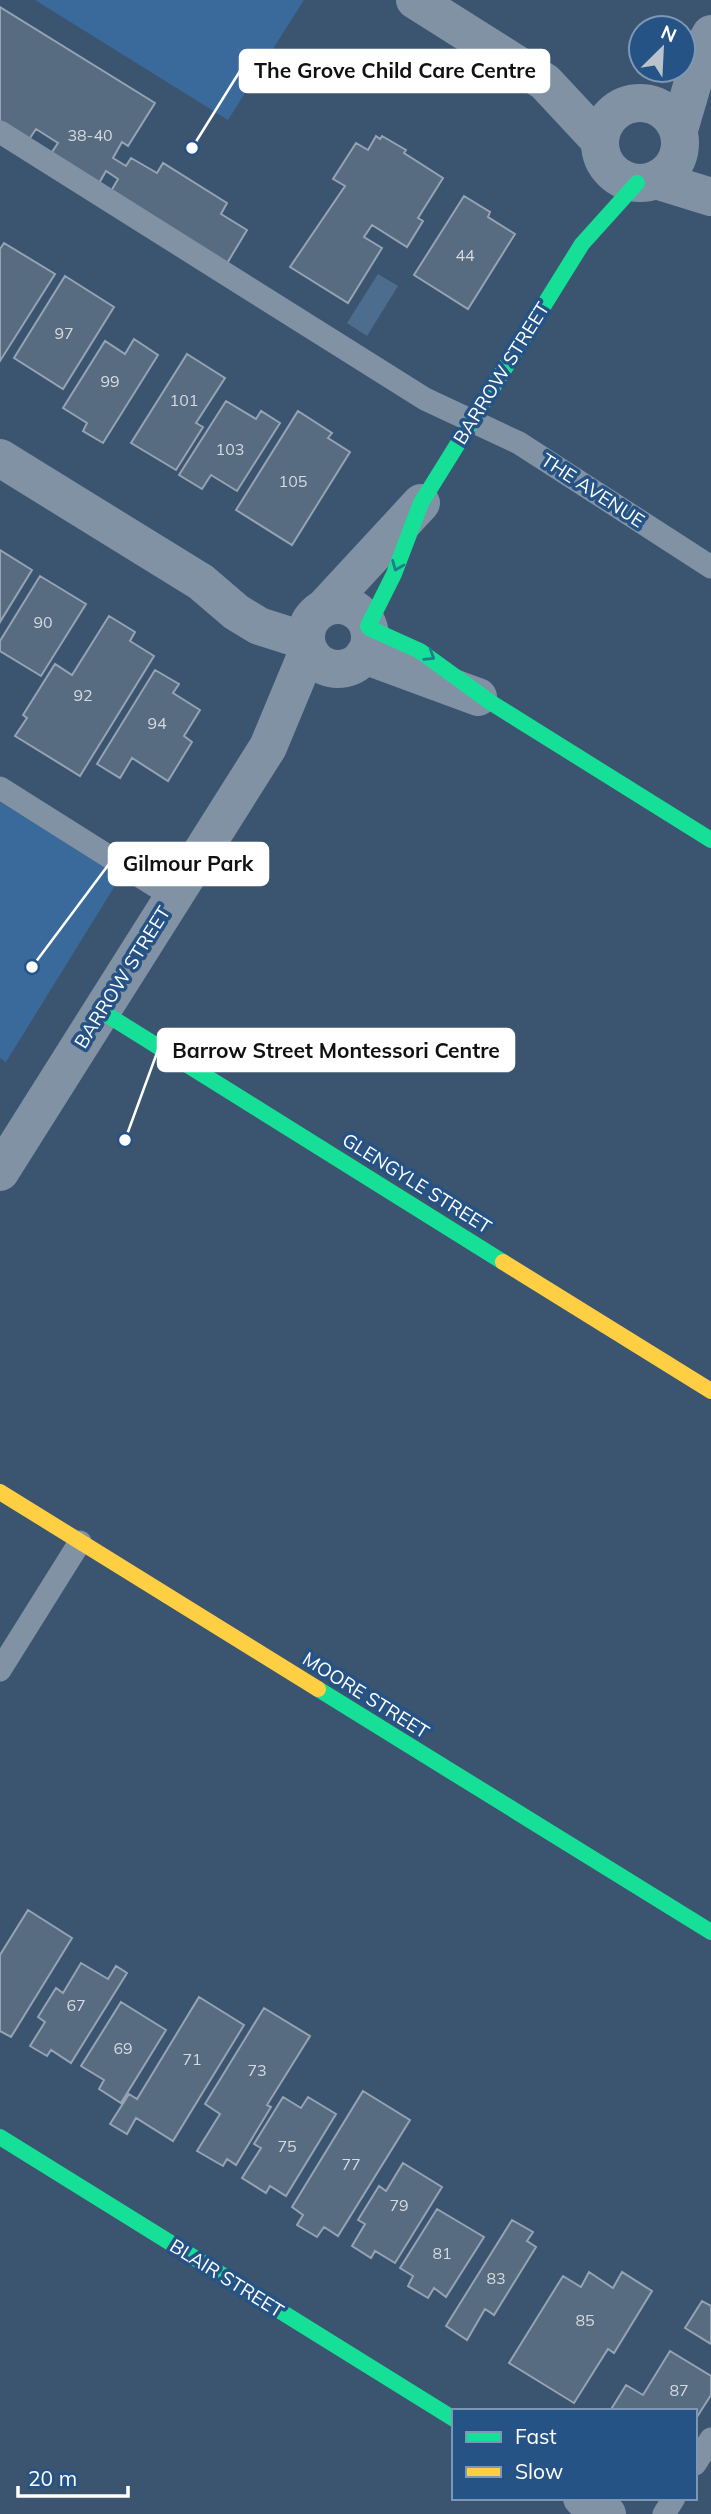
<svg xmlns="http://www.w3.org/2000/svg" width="711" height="2514" font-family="Mulish,sans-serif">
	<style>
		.green { fill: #3a6a9b }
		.water { fill: #4d6d8f }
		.building { fill: #586c81; stroke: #95a3b3; stroke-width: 2 }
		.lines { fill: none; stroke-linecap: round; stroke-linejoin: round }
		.lane { stroke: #8292a5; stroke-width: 23 }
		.street { stroke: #8292a5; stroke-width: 38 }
		.fast { stroke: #16e098; stroke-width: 16 }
		.slow { stroke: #ffcf43; stroke-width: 16 }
		.oneway { stroke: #207d8b }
		.labels { text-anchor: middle; stroke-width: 7; stroke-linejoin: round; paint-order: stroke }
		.number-label { font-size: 16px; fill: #d5dae0 }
		.street-label { font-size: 19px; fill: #fff; stroke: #255385 }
		.leader { fill: none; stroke: #fff; stroke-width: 2.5 }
		.callout-dot { fill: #fff; stroke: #255385; stroke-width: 2.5 }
		.callout { fill: #fff; stroke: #fff; stroke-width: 2.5 }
		.callout-label { font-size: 21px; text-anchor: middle; font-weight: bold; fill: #111 }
	</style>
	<rect width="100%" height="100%" fill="#3b546f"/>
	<path class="green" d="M 35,0 L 304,0 L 228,120 Z
		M 0,802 L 121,876 L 6,1062 L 0,1058 Z"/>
	<path class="water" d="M 378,274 L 398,286 L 367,336 L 347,323 Z"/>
	<path class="building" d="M 0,7 L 155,103 L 128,146 L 122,142 L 113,158 L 126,166 L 131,158 L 157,173 L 163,163 L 227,203 L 221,214 L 247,230 L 226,265 L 110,193 L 118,179 L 106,171 L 98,185 L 50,155 L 58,143 L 36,129 L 28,141 L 0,124 Z
		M 376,136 L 380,139 L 382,136 L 406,150 L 404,153 L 443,178 L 418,218 L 423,221 L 407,247 L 372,225 L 364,237 L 382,248 L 348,303 L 290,267 L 345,186 L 333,179 L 356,143 L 368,150 Z
		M 464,196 L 490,212 L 488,217 L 515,234 L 468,309 L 414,275 Z
		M 4,243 L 55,274 L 0,361 L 0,249 Z
		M 65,276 L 114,307 L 63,389 L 14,358 Z
		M 134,339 L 158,355 L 103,443 L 83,431 L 87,423 L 63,408 L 105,341 L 125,354 Z
		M 187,354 L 225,378 L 196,423 L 203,427 L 176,470 L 131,443 Z
		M 226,401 L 256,419 L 261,411 L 280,423 L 237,491 L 211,475 L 202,489 L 179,475 Z
		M 298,411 L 332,433 L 328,438 L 350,452 L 292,545 L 236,510 Z
		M 0,550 L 32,570 L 0,622 Z
		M 40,576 L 86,604 L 41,676 L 0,651 L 0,641 Z
		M 109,616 L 135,632 L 130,641 L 154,656 L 80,776 L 15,736 L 27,718 L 23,715 L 55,664 L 72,675 Z
		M 155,670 L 179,684 L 173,693 L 200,710 L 184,736 L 192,742 L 168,781 L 132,758 L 120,778 L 97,764 Z
		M 28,1910 L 72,1938 L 11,2037 L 0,2031 L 0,1955 Z
		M 81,1963 L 108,1979 L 116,1966 L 127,1973 L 71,2063 L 51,2050 L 47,2056 L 30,2046 L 45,2022 L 38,2017 L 56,1988 L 63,1993 Z
		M 199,1997 L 244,2025 L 173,2141 L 136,2118 L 127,2134 L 110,2124 L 129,2094 L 137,2099 Z
		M 121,2002 L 166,2030 L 121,2103 L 99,2089 L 104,2080 L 81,2066 Z
		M 264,2008 L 310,2036 L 267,2105 L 271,2107 L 236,2165 L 227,2159 L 223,2166 L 197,2151 L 220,2114 L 205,2104 Z
		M 363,2091 L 410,2120 L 338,2236 L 324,2227 L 317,2237 L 297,2225 L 303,2215 L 292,2207 Z
		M 283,2097 L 301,2108 L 308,2097 L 336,2114 L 286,2196 L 270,2186 L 266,2193 L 242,2178 L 261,2148 L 254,2144 Z
		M 403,2163 L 442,2187 L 395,2263 L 375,2251 L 371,2258 L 352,2246 L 365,2224 L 358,2220 L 379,2186 L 386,2191 Z
		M 437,2209 L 484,2237 L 446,2297 L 434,2288 L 428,2298 L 408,2286 L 413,2276 L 400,2268 Z
		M 512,2220 L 533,2232 L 527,2241 L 536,2247 L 494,2315 L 485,2309 L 467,2340 L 446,2326 Z
		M 589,2272 L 613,2288 L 622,2272 L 652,2291 L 614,2353 L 608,2349 L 574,2403 L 509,2363 L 563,2276 L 581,2287 Z
		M 702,2301 L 711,2306 L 711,2344 L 685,2328 Z
		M 670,2351 L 711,2376 L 711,2395 L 695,2420 L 695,2411 L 610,2411 L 626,2385 L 643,2395 Z"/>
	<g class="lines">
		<path class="lane" d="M 0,132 L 425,399 L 519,443 L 711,567
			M 0,788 L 173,897
			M 0,1670 L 80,1542
			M 695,2464 L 711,2439
			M 664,2514 L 674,2498"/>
		<path class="street" d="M 415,0 L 545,82 L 600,141
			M600 143a40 40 0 1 1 80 0a40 40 0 1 1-80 0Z
			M 679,130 L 703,48 L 711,34
			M 656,180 L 711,197
			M 0,458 L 201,582 L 236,612 L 259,626 L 306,641
			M306 637a32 32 0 1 1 64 0a32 32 0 1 1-64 0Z
			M 324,608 L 421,503
			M 364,655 L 478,697
			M 0,1172 L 268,747 L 308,651
			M 582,2498 L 607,2514"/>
		<path class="fast" d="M 368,626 L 394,574 L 421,503 L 582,244 L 637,183
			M 369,628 L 420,651 L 490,702 L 711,840
			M 101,1011 L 503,1262
			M 318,1689 L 711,1932
			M 0,2137 L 454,2419"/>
		<path class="slow" d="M 503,1262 L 711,1391
			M 0,1492 L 318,1689"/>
	</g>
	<defs><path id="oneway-chevron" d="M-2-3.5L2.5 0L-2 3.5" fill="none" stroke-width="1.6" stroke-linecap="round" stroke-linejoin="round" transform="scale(1.75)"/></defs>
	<g class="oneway">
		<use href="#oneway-chevron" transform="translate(397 566) rotate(112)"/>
		<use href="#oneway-chevron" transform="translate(430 656) rotate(32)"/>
	</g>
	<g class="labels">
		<g class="number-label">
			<text x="90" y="141">38-40</text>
			<text x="465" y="261">44</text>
			<text x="64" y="339">97</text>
			<text x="110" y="387">99</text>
			<text x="184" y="406">101</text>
			<text x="230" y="455">103</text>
			<text x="293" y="487">105</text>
			<text x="43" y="628">90</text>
			<text x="83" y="701">92</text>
			<text x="157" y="729">94</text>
			<text x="76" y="2011">67</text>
			<text x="123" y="2054">69</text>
			<text x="192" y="2065">71</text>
			<text x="257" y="2076">73</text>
			<text x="287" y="2152">75</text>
			<text x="351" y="2170">77</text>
			<text x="399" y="2211">79</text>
			<text x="442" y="2259">81</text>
			<text x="496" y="2284">83</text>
			<text x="585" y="2326">85</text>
			<text x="679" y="2396">87</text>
		</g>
		<g class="street-label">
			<text transform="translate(501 373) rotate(-58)" y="7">BARROW STREET</text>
			<text transform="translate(593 490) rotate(33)" y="7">THE AVENUE</text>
			<text transform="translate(122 977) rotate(-58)" y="7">BARROW STREET</text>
			<text transform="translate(417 1183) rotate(32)" y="7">GLENGYLE STREET</text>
			<text transform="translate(366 1695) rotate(32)" y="7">MOORE STREET</text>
			<text transform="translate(227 2278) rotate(32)" y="7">BLAIR STREET</text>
		</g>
	</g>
	<path class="leader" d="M192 148L240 71M32 967L109 864M125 1140L158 1050"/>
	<g class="callout-dot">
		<circle cx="192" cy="148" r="7"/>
		<circle cx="32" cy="967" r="7"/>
		<circle cx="125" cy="1140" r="7"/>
	</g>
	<g class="callout">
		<rect x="240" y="50" width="309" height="42" rx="7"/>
		<rect x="109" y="843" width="159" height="42" rx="7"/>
		<rect x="158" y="1029" width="356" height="42" rx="7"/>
	</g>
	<g class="callout-label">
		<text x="395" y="78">The Grove Child Care Centre</text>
		<text x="188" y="871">Gilmour Park</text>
		<text x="336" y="1058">Barrow Street Montessori Centre</text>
	</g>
	<rect x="452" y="2409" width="245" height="91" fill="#255385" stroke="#7c98b6" stroke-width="2"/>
	<rect x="466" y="2432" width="35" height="10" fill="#16e098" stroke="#7c98b6" stroke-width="2"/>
	<text x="515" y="2444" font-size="21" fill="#ffffff">Fast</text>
	<rect x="466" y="2467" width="35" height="10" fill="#ffcf43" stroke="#7c98b6" stroke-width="2"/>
	<text x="515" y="2479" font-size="21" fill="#ffffff">Slow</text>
	<g transform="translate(662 49) rotate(24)"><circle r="33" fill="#255385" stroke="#7c98b6" stroke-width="2"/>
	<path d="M0-5L12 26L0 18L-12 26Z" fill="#bac3cd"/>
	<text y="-10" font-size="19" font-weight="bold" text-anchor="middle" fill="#ffffff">N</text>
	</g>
	<path d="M18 2486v10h110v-10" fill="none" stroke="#ffffff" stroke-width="3.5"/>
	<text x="28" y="2486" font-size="21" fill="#ffffff" stroke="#255385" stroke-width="5" paint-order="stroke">20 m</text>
</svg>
